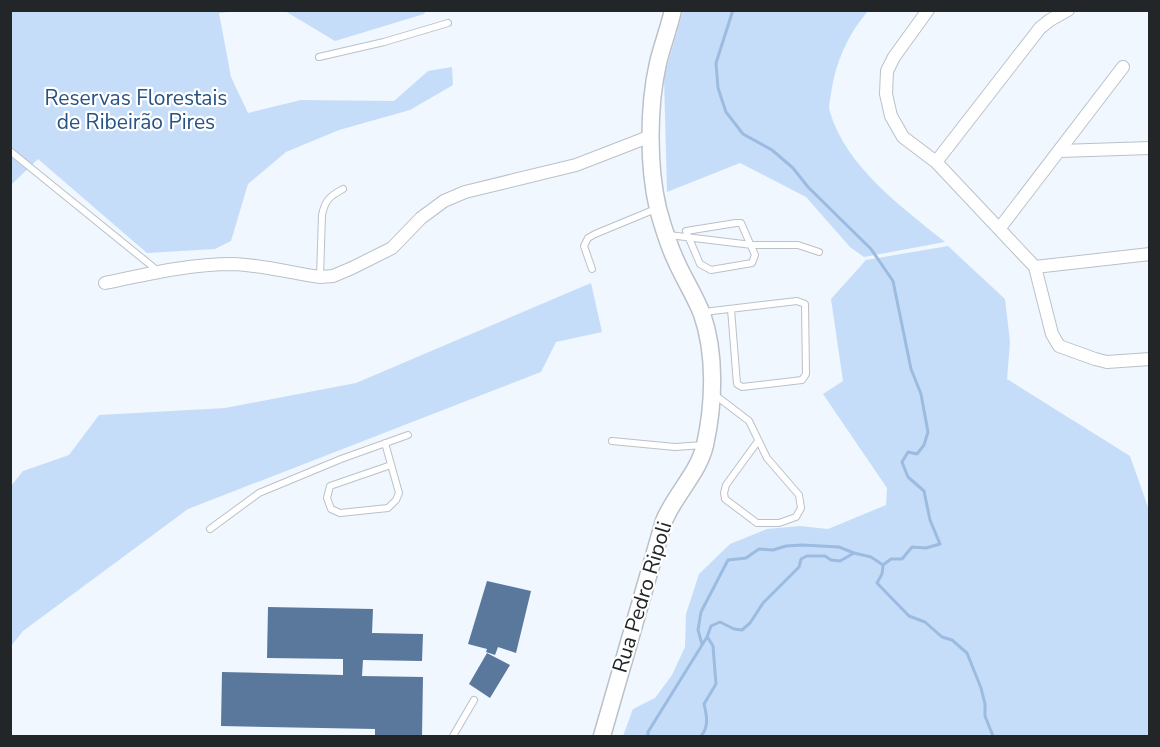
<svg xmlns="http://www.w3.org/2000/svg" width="1160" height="747" font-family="'Nunito Sans',sans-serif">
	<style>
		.green { fill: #c6ddf9 }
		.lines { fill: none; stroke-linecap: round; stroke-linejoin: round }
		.stream { stroke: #9bbbe1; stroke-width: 3 }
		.building { fill: #5a789c }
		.lane-casing { stroke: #bbc1c8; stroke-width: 8 }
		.street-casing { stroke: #bbc1c8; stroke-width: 14 }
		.secondary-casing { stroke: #bbc1c8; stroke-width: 19 }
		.lane { stroke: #fff; stroke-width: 6 }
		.street { stroke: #fff; stroke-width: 12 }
		.secondary { stroke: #fff; stroke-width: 16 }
		.labels { text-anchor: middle; stroke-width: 4.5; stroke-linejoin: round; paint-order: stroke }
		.park-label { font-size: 21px; fill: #275384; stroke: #fff }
		.street-label { font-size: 21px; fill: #232628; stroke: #fff }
	</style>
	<rect width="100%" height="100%" fill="#f0f7fe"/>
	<path class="green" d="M 11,11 L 239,11 L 219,13 L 231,77 L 248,113 L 301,100 L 394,101 L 428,71 L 452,67 L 453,85 L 410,110 L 339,130 L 286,152 L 248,184 L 231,241 L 215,249 L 147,253 L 38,159 L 11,185 Z
		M 285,11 L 426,11 L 424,14 L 335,41 Z
		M 683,11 L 868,11 C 848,34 835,63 831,94 C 830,100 828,107 830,112 C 846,167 903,208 945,242 L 864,257 L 850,247 L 806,197 L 740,163 L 667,192 L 664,77 Z
		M 948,246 L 1005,299 L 1010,342 L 1007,379 L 1130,456 L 1149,510 L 1149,736 L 623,736 L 633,709 L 655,698 L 672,675 L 685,647 L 686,614 L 699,574 L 730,544 L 767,529 L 800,526 L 828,529 L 886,505 L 887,488 L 823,394 L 843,381 L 831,299 L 866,260 Z
		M 591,283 L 602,332 L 556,342 L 541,372 L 188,509 L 23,631 L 11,646 L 11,486 L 23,471 L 69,455 L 99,415 L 225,408 L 356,383 Z"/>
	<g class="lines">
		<path class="stream" d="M 883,566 L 882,574 L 877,583 L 909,616 L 925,622 L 942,637 L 952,640 L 967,653 L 981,688 L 985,704 L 985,716 L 993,736
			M 702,644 L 698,630 L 701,612 L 728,560 L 746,558 L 759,549 L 773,550 L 786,546 L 802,545 L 839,547 L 854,553
			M 648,736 L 648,732 L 707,637 L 711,626 L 720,622 L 734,629 L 742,630 L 750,623 L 763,603 L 799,567 L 801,559 L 807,556 L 825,556 L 831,560 L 840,561 L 854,553 L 871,557 L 883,565 L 891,559 L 902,559 L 912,547 L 926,548 L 940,544 L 930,520 L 924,491 L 908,477 L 902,462 L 908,452 L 917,454 L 924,445 L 928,432 L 921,394 L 911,369 L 893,281 L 871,249 L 808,187 L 793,168 L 772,150 L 743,134 L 726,112 L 718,88 L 716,63 L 733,10
			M 701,736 C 709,727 707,716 704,704 L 716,684 L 713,646 L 708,638"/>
	</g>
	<path class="building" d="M 487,581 L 531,591 L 516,653 L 498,647 L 495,655 L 486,652 L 487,649 L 468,644 Z
		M 268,607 L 373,609 L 372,633 L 423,634 L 422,661 L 363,660 L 362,676 L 423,677 L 422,736 L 375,736 L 375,729 L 221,726 L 222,672 L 343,675 L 343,659 L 267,658 Z
		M 487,653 L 510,665 L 490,698 L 469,684 Z"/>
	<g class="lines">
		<defs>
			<path id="lane" d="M 319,57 L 384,42 L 448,23
				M 10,151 L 158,271
				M 736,223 L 741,223 L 755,255 L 752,263 L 711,270 L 700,264 L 686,231 Z
				M 669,235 L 752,245 L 798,245 L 819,252
				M 592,269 L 584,246 L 588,238 L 595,234 L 658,208
				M 320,277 L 322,215 C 325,200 330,196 343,189
				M 702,313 L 712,311 L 797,301 L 805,304 L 806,374 L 802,380 L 742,387 L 737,384 L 731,309
				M 715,395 L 749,421 L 767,458 L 799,495 L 801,508 L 796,517 L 779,523 L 757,523 L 725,499 L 724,493 L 726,485 L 758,441
				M 612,441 L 675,447 L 704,445
				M 385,443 L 399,493 L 396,500 L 388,508 L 340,513 L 331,509 L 327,498 L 330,486 L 391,465
				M 210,529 L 259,493 L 341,459 L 408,435
				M 453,736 L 474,700"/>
			<path id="street" d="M 928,10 L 894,57 L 887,71 L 886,94 L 891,116 L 903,137 L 936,162 L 1035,267 L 1052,334 L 1059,346 L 1095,359 L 1107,362 L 1150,359
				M 1060,151 L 1150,148
				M 936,162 L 1040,28 L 1050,20 L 1068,10
				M 999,229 L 1123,67
				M 1035,267 L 1150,254
				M 105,283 C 148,274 190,264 233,264 C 262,265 292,273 320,277 L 333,276 L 352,268 L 392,248 L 421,218 L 444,201 L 465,192 L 576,165 L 651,136"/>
			<path id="secondary" d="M 602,736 L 664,521 C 675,494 698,474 705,445 C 714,404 716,354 702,314 C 695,296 684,279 676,261 C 668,244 663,227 658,209 C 648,166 648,107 658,63 C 662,46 669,28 673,10"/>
		</defs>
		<use href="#lane" class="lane-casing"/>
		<use href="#street" class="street-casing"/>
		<use href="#secondary" class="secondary-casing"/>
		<use href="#lane" class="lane"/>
		<use href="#street" class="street"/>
		<use href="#secondary" class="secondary"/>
	</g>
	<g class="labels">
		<g class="park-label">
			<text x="136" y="105">Reservas Florestais<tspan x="136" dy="24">de Ribeirão Pires</tspan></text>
		</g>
		<g class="street-label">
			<text transform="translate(642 597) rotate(-73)" y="7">Rua Pedro Ripoli</text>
		</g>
	</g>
	<rect width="1160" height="747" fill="none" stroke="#232628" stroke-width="24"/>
</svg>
